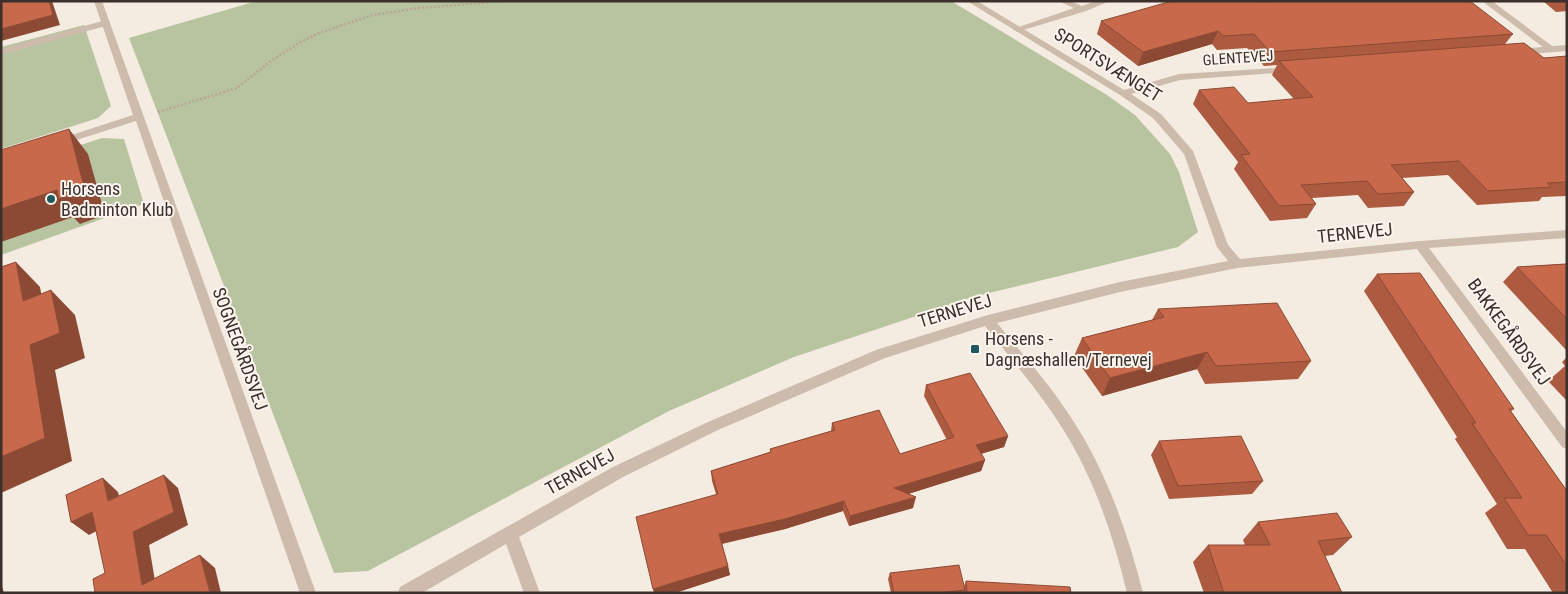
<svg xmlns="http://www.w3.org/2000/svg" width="1568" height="594" font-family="'Roboto Condensed',sans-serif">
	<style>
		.green { fill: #b8c4a0 }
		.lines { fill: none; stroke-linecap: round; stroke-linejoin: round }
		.path { stroke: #b9a596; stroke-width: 2.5; stroke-dasharray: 2 2; stroke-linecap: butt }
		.lane { fill: #cdbbac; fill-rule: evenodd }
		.street { fill: #cdbbac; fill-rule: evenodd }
		.wall { fill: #ac5a40 }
		.shaded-wall { fill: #8c4a34 }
		.building { fill: #c8694b; stroke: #8c4a34 }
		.poi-dot { fill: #1f5a5e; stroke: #fbf5ee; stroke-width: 2 }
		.labels { text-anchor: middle; stroke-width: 4; stroke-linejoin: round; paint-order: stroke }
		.far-street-label { font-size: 15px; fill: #3b302b; stroke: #fbf5ee }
		.street-label { font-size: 18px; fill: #3b302b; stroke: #fbf5ee }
		.poi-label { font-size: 18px; fill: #3b302b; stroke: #fbf5ee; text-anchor: start }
	</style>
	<rect width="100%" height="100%" fill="#f4ebe1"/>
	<path class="green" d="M 257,1 L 951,1 L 1107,95 L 1135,115 L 1170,154 L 1179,172 L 1198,232 L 1178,247 L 973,297 L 794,357 L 669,411 L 368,571 L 334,573 L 129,38 Z
		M 84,25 L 111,106 L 98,118 L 1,149 L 1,47 Z
		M 102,138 L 124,139 L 144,204 L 1,255 L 1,171 Z"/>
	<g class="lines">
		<path class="path" d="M 158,112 L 237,88 L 271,61 L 299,43 L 319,33 L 373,15 L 419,8 L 507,1"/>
		<path class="lane" d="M 1058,1 L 1070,1 L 1082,6 L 1096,1 L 1110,1 L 1086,11 L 1020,31 L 1017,32 L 1013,29 L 1074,8 Z
			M 1482,1 L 1492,1 L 1556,49 L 1554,51 L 1548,51 Z
			M 106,20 L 110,23 L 109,25 L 1,55 L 1,49 Z"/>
		<path class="street" d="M 94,1 L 102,1 L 316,593 L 300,593 L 136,121 L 64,144 L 60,145 L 55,142 L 56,140 L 133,115 Z
			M 967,1 L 977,1 L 1124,90 L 1179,74 L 1294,67 L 1296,69 L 1291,72 L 1180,80 L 1131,94 L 1161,114 L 1193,151 L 1228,245 L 1240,259 L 1420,241 L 1567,230 L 1567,238 L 1429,248 L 1567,432 L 1567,449 L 1562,447 L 1417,249 L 1237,268 L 1120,292 L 997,323 C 1021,352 1047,381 1068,413 C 1105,467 1127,530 1143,593 L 1127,593 C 1114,539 1097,487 1069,439 C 1046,399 1014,363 985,326 L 885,358 L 718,430 L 623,477 L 519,537 L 540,593 L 524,593 L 506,544 L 422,593 L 398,593 L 400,587 L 613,467 L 708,422 L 876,350 L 988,315 L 1120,282 L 1228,261 L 1217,247 L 1184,154 L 1153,118 L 1120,95 Z
			M 1567,45 L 1567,51 L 1518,55 L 1513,52 L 1518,49 Z"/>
	</g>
	<path class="wall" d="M 1543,1 L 1567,1 L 1567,11 L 1556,12 Z
		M 1261,2 L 1513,34 L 1505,44 L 1544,58 L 1567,56 L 1567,196 L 1542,197 L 1539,201 L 1477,205 L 1448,175 L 1402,178 L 1414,192 L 1404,206 L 1368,208 L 1358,195 L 1312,198 L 1316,204 L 1307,218 L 1270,221 L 1234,169 L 1238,162 L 1193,104 L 1199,90 L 1248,103 L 1294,99 L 1272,75 L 1277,65 L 1264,66 L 1247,48 L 1217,50 L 1212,44 L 1138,66 L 1097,34 L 1101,21 Z
		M 1567,264 L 1567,351 L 1503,282 L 1517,267 Z
		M 1377,274 L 1514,409 L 1511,411 L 1567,491 L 1567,593 L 1553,593 L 1525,549 L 1507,549 L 1485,513 L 1497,504 L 1455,439 L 1457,437 L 1364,291 Z
		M 1158,309 L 1311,361 L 1298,379 L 1205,384 L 1197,369 L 1102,396 L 1074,356 L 1082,338 L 1152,320 Z
		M 1567,357 L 1567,401 L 1548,381 L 1565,366 L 1562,362 Z
		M 926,385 L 1008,436 L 1004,447 L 981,454 L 985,460 L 981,471 L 908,494 L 913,508 L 849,526 L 843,511 L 785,529 L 722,544 L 728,566 L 730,575 L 675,593 L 654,593 L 716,494 L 712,481 L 711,471 L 770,452 L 770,449 L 831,431 L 832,423 L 900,454 L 947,440 L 924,396 Z
		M 1159,441 L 1263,481 L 1252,494 L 1169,499 L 1151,455 Z
		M 1258,522 L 1352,537 L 1333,555 L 1325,556 L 1342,593 L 1204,593 L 1193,562 L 1208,545 L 1245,545 L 1243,540 Z
		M 890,573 L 964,586 L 966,581 L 1071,593 L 964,593 L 964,592 L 964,593 L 891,593 L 888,579 Z"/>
	<path class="shaded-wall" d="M 49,1 L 52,1 L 60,25 L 1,41 L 1,29 Z
		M 1218,31 L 1212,44 L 1138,66 L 1143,52 Z
		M 69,129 L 88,154 L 105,215 L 80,224 L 73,217 L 1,242 L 1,209 Z
		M 16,262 L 40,287 L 47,325 L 23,301 Z
		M 51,290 L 75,315 L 85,358 L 55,370 L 72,461 L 1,493 L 1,457 L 30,345 Z
		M 1207,352 L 1197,369 L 1102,396 L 1110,378 Z
		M 1008,436 L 1004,447 L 973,456 L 976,445 Z
		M 985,460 L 981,471 L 892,499 L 894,488 Z
		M 164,475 L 178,488 L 188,525 L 149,545 L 157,593 L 142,585 L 133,532 Z
		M 103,478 L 118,492 L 124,515 L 108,501 Z
		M 916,497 L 913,508 L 849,526 L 850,516 Z
		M 844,501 L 843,511 L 785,529 L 720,544 L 719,534 Z
		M 92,512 L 108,525 L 89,535 L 71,522 Z
		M 200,555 L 215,568 L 221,593 L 210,593 Z
		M 728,566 L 730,575 L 675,593 L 654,593 L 653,589 Z
		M 1,583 L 4,593 L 1,593 Z"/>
	<path class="building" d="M 1,1 L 49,1 L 53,15 L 1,29 Z
		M 1172,1 L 1260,1 L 1261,2 L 1280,1 L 1470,1 L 1513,34 L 1270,52 L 1254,34 L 1223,36 L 1218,31 L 1143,52 L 1101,21 Z
		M 1524,43 L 1544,58 L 1567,56 L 1567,182 L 1547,183 L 1551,187 L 1488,191 L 1459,161 L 1391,165 L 1414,192 L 1378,194 L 1367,181 L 1301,185 L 1316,204 L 1279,206 L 1241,155 L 1250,154 L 1199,90 L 1234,87 L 1248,103 L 1313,97 L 1279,61 Z
		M 69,129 L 85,190 L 59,199 L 57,190 L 1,209 L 1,150 Z
		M 16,262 L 23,301 L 51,290 L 60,333 L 30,345 L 45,438 L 1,457 L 1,267 Z
		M 1566,264 L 1567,264 L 1567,319 L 1517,267 Z
		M 1420,273 L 1514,409 L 1509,409 L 1567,491 L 1567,566 L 1546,535 L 1528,535 L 1504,498 L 1522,498 L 1472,423 L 1476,423 L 1377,274 Z
		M 1277,303 L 1311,361 L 1216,366 L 1207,352 L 1110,378 L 1082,338 L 1164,317 L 1158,309 Z
		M 970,373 L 1008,436 L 976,445 L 985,460 L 894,488 L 916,497 L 850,516 L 844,501 L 785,519 L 719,534 L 728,566 L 653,589 L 636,517 L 718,494 L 711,471 L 771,452 L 770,449 L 835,430 L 832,423 L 879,410 L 900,454 L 954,437 L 926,385 Z
		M 1241,436 L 1263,481 L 1178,486 L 1159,441 Z
		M 164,475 L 174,512 L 133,532 L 142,585 L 200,555 L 210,593 L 95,593 L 93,579 L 105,573 L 92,512 L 71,522 L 66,495 L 103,478 L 108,501 Z
		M 1337,513 L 1352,537 L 1318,541 L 1342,593 L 1224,593 L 1208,545 L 1270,545 L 1258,522 Z
		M 959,565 L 965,590 L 937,593 L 894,593 L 890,573 Z
		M 966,581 L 1070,587 L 1071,593 L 967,593 Z"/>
	<g class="poi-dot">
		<circle cx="51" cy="199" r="5"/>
		<rect x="970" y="344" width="10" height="10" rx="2.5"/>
	</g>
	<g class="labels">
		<g class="far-street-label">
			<text transform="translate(1238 58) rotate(-4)" y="5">GLENTEVEJ</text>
		</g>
		<g class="street-label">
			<text transform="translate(1108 65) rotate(32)" y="6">SPORTSVÆNGET</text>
			<text transform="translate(1355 233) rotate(-6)" y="6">TERNEVEJ</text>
			<text transform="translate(955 311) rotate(-17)" y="6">TERNEVEJ</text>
			<text transform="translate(1509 332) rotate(54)" y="6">BAKKEGÅRDSVEJ</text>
			<text transform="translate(240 349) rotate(70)" y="6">SOGNEGÅRDSVEJ</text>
			<text transform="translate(580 472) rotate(-29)" y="6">TERNEVEJ</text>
		</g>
		<g class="poi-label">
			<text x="61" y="195">Horsens<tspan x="61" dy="21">Badminton Klub</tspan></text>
			<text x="985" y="345">Horsens -<tspan x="985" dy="21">Dagnæshallen/Ternevej</tspan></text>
		</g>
	</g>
	<rect width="1568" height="594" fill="none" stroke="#3b302b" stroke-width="5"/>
</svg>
